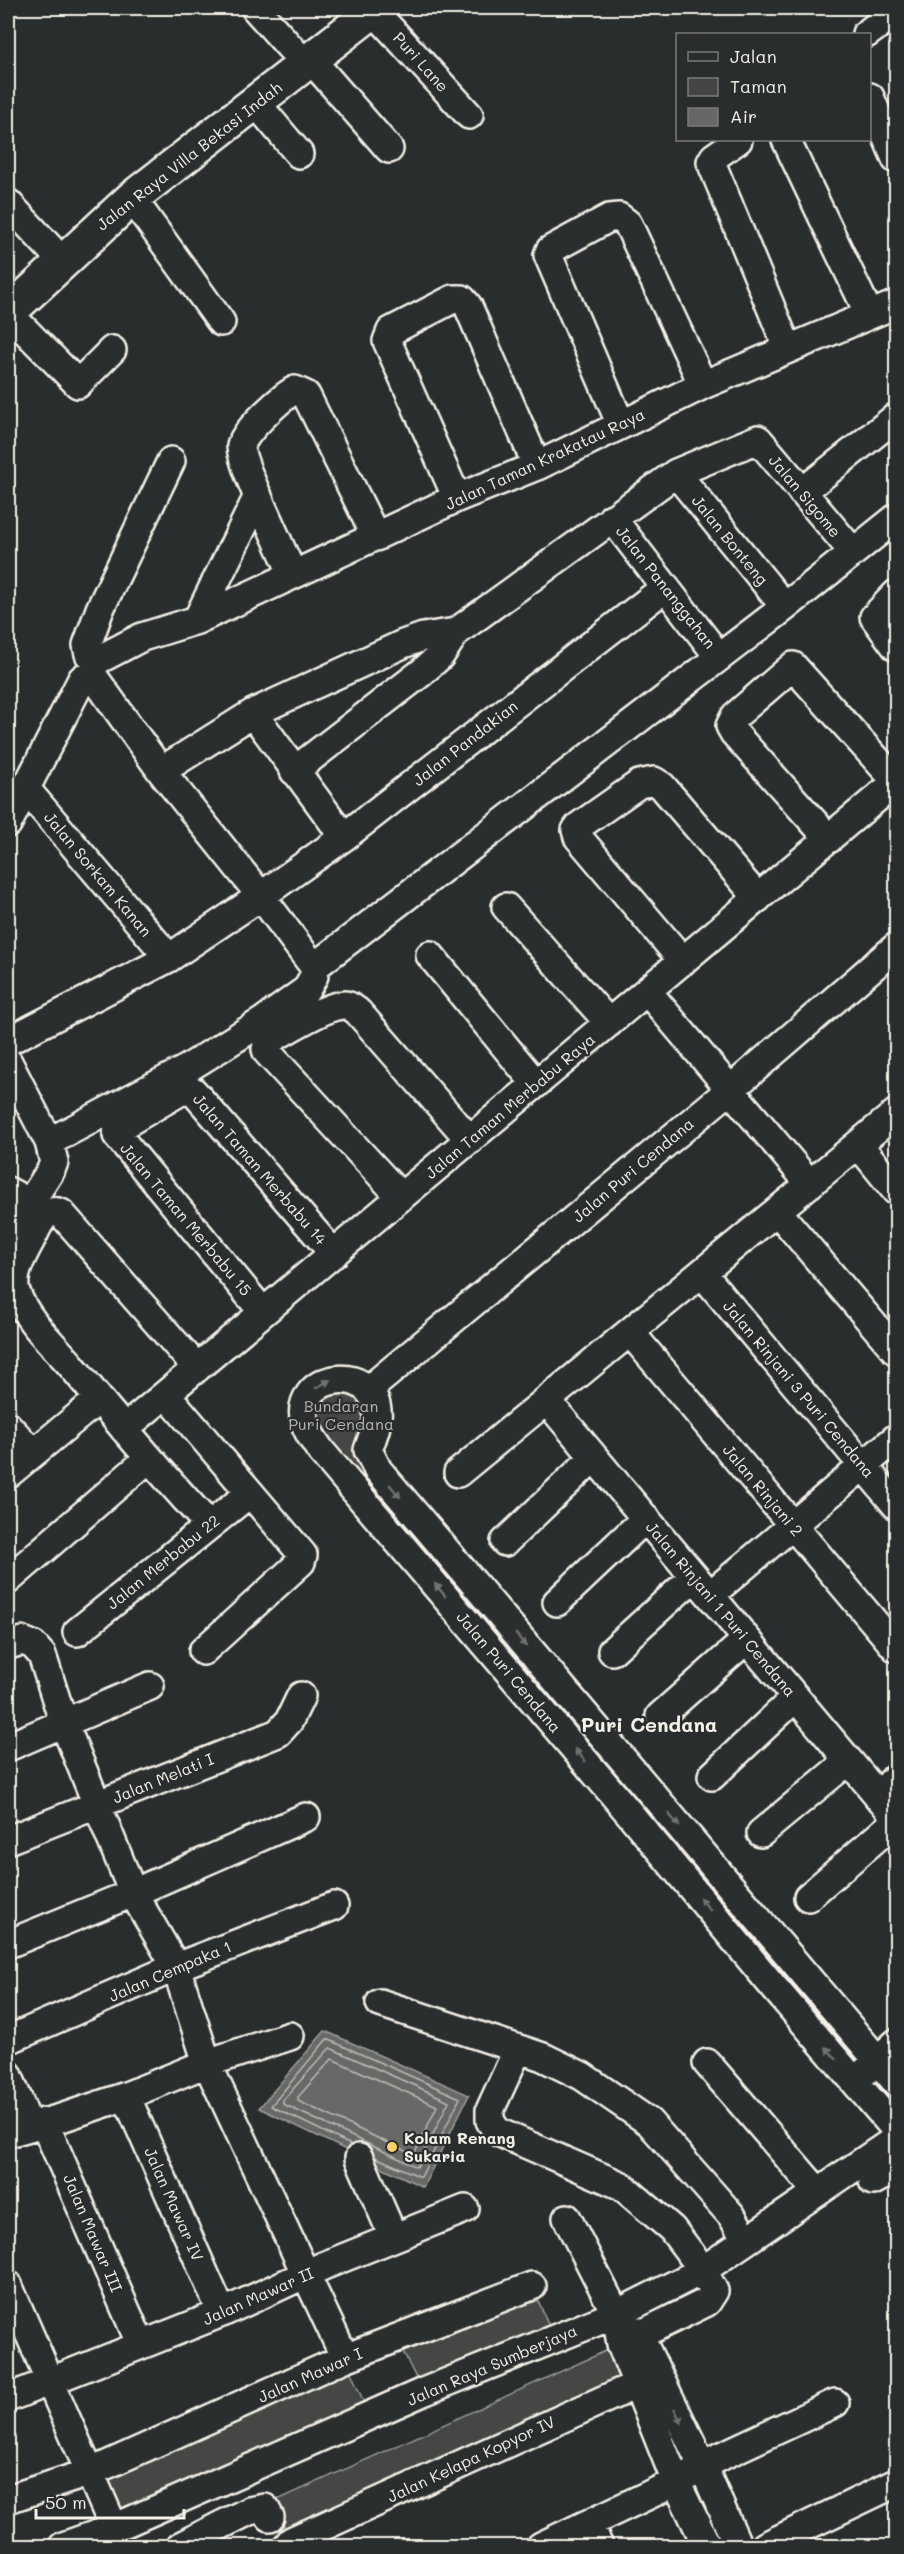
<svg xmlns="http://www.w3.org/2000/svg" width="904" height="2554" font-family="Mali,sans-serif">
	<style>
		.green { fill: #444645; stroke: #9c9c96; stroke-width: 1.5 }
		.water { fill: #676866; stroke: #9f9f9a; stroke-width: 1.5 }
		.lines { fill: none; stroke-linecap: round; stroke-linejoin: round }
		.shore { stroke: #bcbab4; stroke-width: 1.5 }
		.minor-casing { stroke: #f4f1e8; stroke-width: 32 }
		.major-casing { stroke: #f4f1e8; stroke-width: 38 }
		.minor { stroke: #2a2d2e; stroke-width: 27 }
		.major { stroke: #2a2d2e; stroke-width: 33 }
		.oneway { fill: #71726f }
		.poi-dot { fill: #ffd166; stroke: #2a2d2e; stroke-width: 2 }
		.labels { text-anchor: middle; stroke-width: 4.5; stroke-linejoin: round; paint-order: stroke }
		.street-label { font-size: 16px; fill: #f4f1e8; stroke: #2a2d2e }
		.park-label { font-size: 16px; fill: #b6b5af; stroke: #2a2d2e }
		.poi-label { font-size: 16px; font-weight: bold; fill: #f4f1e8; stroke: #2a2d2e; text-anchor: start }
		.quarter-label { font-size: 20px; font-weight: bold; fill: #f4f1e8; stroke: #2a2d2e }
	</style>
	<rect width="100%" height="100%" fill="#2a2d2e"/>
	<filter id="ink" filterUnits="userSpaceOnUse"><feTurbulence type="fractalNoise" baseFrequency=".0167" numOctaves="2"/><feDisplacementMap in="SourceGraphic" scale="12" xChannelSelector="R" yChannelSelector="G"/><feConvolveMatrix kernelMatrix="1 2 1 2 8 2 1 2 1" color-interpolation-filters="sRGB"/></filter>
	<g filter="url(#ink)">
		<path class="green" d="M 368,1390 L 368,1450 L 896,2082 L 896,2130 L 304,1410 L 312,1391 Z
			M 532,2286 L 554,2338 L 423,2392 L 396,2338 Z
			M 621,2344 L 637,2383 L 291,2541 L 273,2502 Z
			M 345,2358 L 370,2417 L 114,2528 L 91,2472 Z"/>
		<path class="water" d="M 325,2031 L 469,2095 L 423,2187 L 259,2108 Z"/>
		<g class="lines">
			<path class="shore" d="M 330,2048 L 449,2101 L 417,2167 L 283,2104 L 283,2100 Z
				M 332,2059 L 437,2106 L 414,2155 L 298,2101 L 298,2097 Z
				M 351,2145 L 271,2106 L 327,2039 L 460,2098 L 421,2177 L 375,2157"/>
			<defs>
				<path id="minor" d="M 255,8 L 305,64
					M 373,10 L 469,115
					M 866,34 L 896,12
					M 313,56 L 321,71 L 389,149
					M 870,97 L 896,159
					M 256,103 L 299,154
					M 738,140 L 714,157 L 711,162 L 788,349
					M 786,140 L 869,314
					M 132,198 L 221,322
					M 8,203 L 62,261
					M 8,313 L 78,384 L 112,350
					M 621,425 L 548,255 L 550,250 L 609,218 L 619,217 L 628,224 L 703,385
					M 171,461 L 100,609 L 87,645 L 89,654 L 98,660 L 142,637 L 197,620 L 457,498 L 537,466 L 703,385 L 896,304
					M 676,473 L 785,607
					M 802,492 L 896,417
					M 457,498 L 387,341 L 391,331 L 453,299 L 462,299 L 468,306 L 537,466
					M 612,518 L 719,657
					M 293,575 C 285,556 239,461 241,446 C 243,432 283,396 295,390 L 306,395 L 376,537
					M 896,594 L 874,617 L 896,647
					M 197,620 L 258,496
					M 253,713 L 344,837
					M 161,771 L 253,713 L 403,644 L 423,637 L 456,632
					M 294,771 L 421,673 L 440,656 L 456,632 L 676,473 L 758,439 L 853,552
					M 26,789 L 169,958
					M 8,823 L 82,679 L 86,676 L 94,677 L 161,771 L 261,896 L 314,967 L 314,976 L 306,990 L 263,1021 L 188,1068 L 49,1142
					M 829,839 L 734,733 L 730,726 L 735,716 L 793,666 L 896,781
					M 506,907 L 609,1023
					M 430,955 L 536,1084
					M 683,961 L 578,837 L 576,830 L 579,826 L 639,784 L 654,781 L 662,786 L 758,898
					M 314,967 L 785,607 L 896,518
					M 647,991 L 810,1184
					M 8,1041 L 169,958 L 261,896 L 344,837 L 666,587
					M 8,1062 L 49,1142 L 54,1162 L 51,1170 L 30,1203 L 8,1246
					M 859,1145 L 896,1191
					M 8,1191 L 30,1203
					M 401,1197 L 267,1052 L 266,1049 L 268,1041 C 283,1032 329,1004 345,1005 C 350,1005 354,1009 358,1012 L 470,1140
					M 777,1211 L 896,1351
					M 702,1273 L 896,1505
					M 263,1312 L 117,1135 L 118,1128 L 181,1091 L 193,1091 L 334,1254
					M 630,1332 L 896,1648
					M 197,1368 L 61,1213 C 48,1207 40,1221 35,1232 C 27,1248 10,1273 16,1292 C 26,1320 52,1343 71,1365 C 116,1420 161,1473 209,1525
					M 368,1390 L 731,1089 L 896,947
					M 166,1394 L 303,1555 L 301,1562 L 203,1651
					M 547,1401 L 896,1817
					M 8,1426 L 33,1453
					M 124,1429 L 896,782
					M 458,1473 L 896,1113
					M 8,1474 L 99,1399
					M 505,1542 L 594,1457
					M 8,1580 L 148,1459
					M 710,1595 L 896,1438
					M 557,1602 L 646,1518
					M 77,1632 L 250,1493
					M 8,1645 L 23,1641 L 33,1645 L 42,1655 L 63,1721 L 133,1893 L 176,1967 L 207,2063 L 345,2358
					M 612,1651 L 694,1577
					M 660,1716 L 746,1640
					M 8,1747 L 150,1686
					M 712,1776 L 795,1698
					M 878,1797 L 896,1777
					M 761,1833 L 848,1761
					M 8,1840 L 278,1733 L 289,1721 L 301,1696
					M 808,1897 L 896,1821
					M 8,1944 L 133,1893 L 306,1817
					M 380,2003 L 543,2057 L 582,2076 L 649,2122 L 732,2216 L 746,2240
					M 8,2040 L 176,1967 L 334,1906
					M 518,2049 L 490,2110 L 490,2121 L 498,2132 L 622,2186 L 672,2229 L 703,2270 L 714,2291 L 707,2302 L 621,2344
					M 707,2063 L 818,2192
					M 865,2072 L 896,2043
					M 8,2074 L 29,2126
					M 896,2082 L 378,1470 L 368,1450 C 372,1438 379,1424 377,1410 C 371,1361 292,1375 305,1423 C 308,1434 315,1442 321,1451 L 630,1814 L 772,1985 L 896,2130
					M 126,2096 L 222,2313
					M 44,2122 L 141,2345
					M 8,2133 L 61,2118 L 126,2096 L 207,2063 L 290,2036
					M 359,2158 L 393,2236
					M 873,2181 L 896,2169
					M 567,2218 L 616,2314 L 621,2344 L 676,2482 L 707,2546
					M 8,2285 L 114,2528
					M 626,2323 L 639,2335 L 703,2467 L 738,2546
					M 8,2398 L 222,2313 L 323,2266 L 465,2209
					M 8,2499 L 91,2472 L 345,2358 L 532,2286
					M 588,2524 L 599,2546
					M 63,2546 L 114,2528 L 423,2392 L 616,2314 L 654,2295 L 703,2270 L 896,2139
					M 180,2546 L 249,2511 L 265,2508 L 270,2517
					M 287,2546 L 291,2541 L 658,2375
					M 541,2546 L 676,2482 L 713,2460 L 835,2403
					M 765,2546 L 896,2483"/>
				<path id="major" d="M 8,313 L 132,198 L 377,8"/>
			</defs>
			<use href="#minor" class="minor-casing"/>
			<use href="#major" class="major-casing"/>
			<use href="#minor" class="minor"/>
			<use href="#major" class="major"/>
		</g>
		<defs><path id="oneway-solid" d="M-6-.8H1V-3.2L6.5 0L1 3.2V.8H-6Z" transform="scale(1.5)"/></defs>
		<g class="oneway">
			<use href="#oneway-solid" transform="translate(323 1384) rotate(-30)"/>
			<use href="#oneway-solid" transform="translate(395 1491) rotate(50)"/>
			<use href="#oneway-solid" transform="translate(440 1590) rotate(-130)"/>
			<use href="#oneway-solid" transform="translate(521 1640) rotate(50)"/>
			<use href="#oneway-solid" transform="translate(580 1755) rotate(-130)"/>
			<use href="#oneway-solid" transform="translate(674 1820) rotate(50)"/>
			<use href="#oneway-solid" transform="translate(705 1904) rotate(-130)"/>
			<use href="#oneway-solid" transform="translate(831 2053) rotate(-131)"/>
			<use href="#oneway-solid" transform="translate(678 2416) rotate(64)"/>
		</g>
	</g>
	<circle class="poi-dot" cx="392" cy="2147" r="6"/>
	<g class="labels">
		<g class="street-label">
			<text transform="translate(421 62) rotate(48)" y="6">Puri Lane</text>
			<text transform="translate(189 156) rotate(-38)" y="6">Jalan Raya Villa Bekasi Indah</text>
			<text transform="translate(545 459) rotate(-25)" y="6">Jalan Taman Krakatau Raya</text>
			<text transform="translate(805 496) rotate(50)" y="6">Jalan Sigome</text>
			<text transform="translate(730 540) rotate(51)" y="6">Jalan Bonteng</text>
			<text transform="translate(666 587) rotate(52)" y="6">Jalan Pananggahan</text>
			<text transform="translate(465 743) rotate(-38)" y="6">Jalan Pandakian</text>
			<text transform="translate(98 874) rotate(50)" y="6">Jalan Sorkam Kanan</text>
			<text transform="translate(510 1106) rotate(-40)" y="6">Jalan Taman Merbabu Raya</text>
			<text transform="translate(260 1169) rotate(49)" y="6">Jalan Taman Merbabu 14</text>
			<text transform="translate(633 1170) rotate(-40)" y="6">Jalan Puri Cendana</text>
			<text transform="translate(186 1219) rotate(50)" y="6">Jalan Taman Merbabu 15</text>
			<text transform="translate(799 1389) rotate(50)" y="6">Jalan Rinjani 3 Puri Cendana</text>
			<text transform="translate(763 1490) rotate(50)" y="6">Jalan Rinjani 2</text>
			<text transform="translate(163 1562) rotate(-39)" y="6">Jalan Merbabu 22</text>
			<text transform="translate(721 1609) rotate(50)" y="6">Jalan Rinjani 1 Puri Cendana</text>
			<text transform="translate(509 1672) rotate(50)" y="6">Jalan Puri Cendana</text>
			<text transform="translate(163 1778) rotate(-22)" y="6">Jalan Melati I</text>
			<text transform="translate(170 1971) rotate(-23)" y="6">Jalan Cempaka 1</text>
			<text transform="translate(174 2204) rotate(66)" y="6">Jalan Mawar IV</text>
			<text transform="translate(93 2233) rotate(67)" y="6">Jalan Mawar III</text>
			<text transform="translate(258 2296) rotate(-24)" y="6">Jalan Mawar II</text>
			<text transform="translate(492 2365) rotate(-23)" y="6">Jalan Raya Sumberjaya</text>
			<text transform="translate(310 2375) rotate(-24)" y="6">Jalan Mawar I</text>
			<text transform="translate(471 2459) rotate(-25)" y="6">Jalan Kelapa Kopyor IV</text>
		</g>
		<g class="park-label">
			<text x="341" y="1412">Bundaran<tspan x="341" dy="18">Puri Cendana</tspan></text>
		</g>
		<g class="poi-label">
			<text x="404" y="2144">Kolam Renang<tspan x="404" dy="18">Sukaria</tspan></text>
		</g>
		<g class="quarter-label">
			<text x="649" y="1732">Puri Cendana</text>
		</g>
	</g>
	<rect width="904" height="2554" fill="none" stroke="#2a2d2e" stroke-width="30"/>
	<rect x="15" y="15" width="874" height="2524" fill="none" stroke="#f4f1e8" stroke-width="2" filter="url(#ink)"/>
	<rect x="676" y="33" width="195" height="108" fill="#2a2d2e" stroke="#7b7b78" stroke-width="1.5"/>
	<rect x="688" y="52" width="30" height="9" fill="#2a2d2e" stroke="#7b7b78" stroke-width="1.5"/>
	<text x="730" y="63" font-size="18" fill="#f4f1e8">Jalan</text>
	<rect x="688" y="78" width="30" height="18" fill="#444645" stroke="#7b7b78" stroke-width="1.5"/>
	<text x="730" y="93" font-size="18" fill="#f4f1e8">Taman</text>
	<rect x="688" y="108" width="30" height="18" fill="#676866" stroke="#7b7b78" stroke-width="1.5"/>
	<text x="730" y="123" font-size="18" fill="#f4f1e8">Air</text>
	<path d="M36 2509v9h148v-9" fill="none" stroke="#f4f1e8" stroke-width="3"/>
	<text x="45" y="2509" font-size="18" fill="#f4f1e8" stroke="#2a2d2e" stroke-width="4.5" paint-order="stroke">50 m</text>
</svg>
